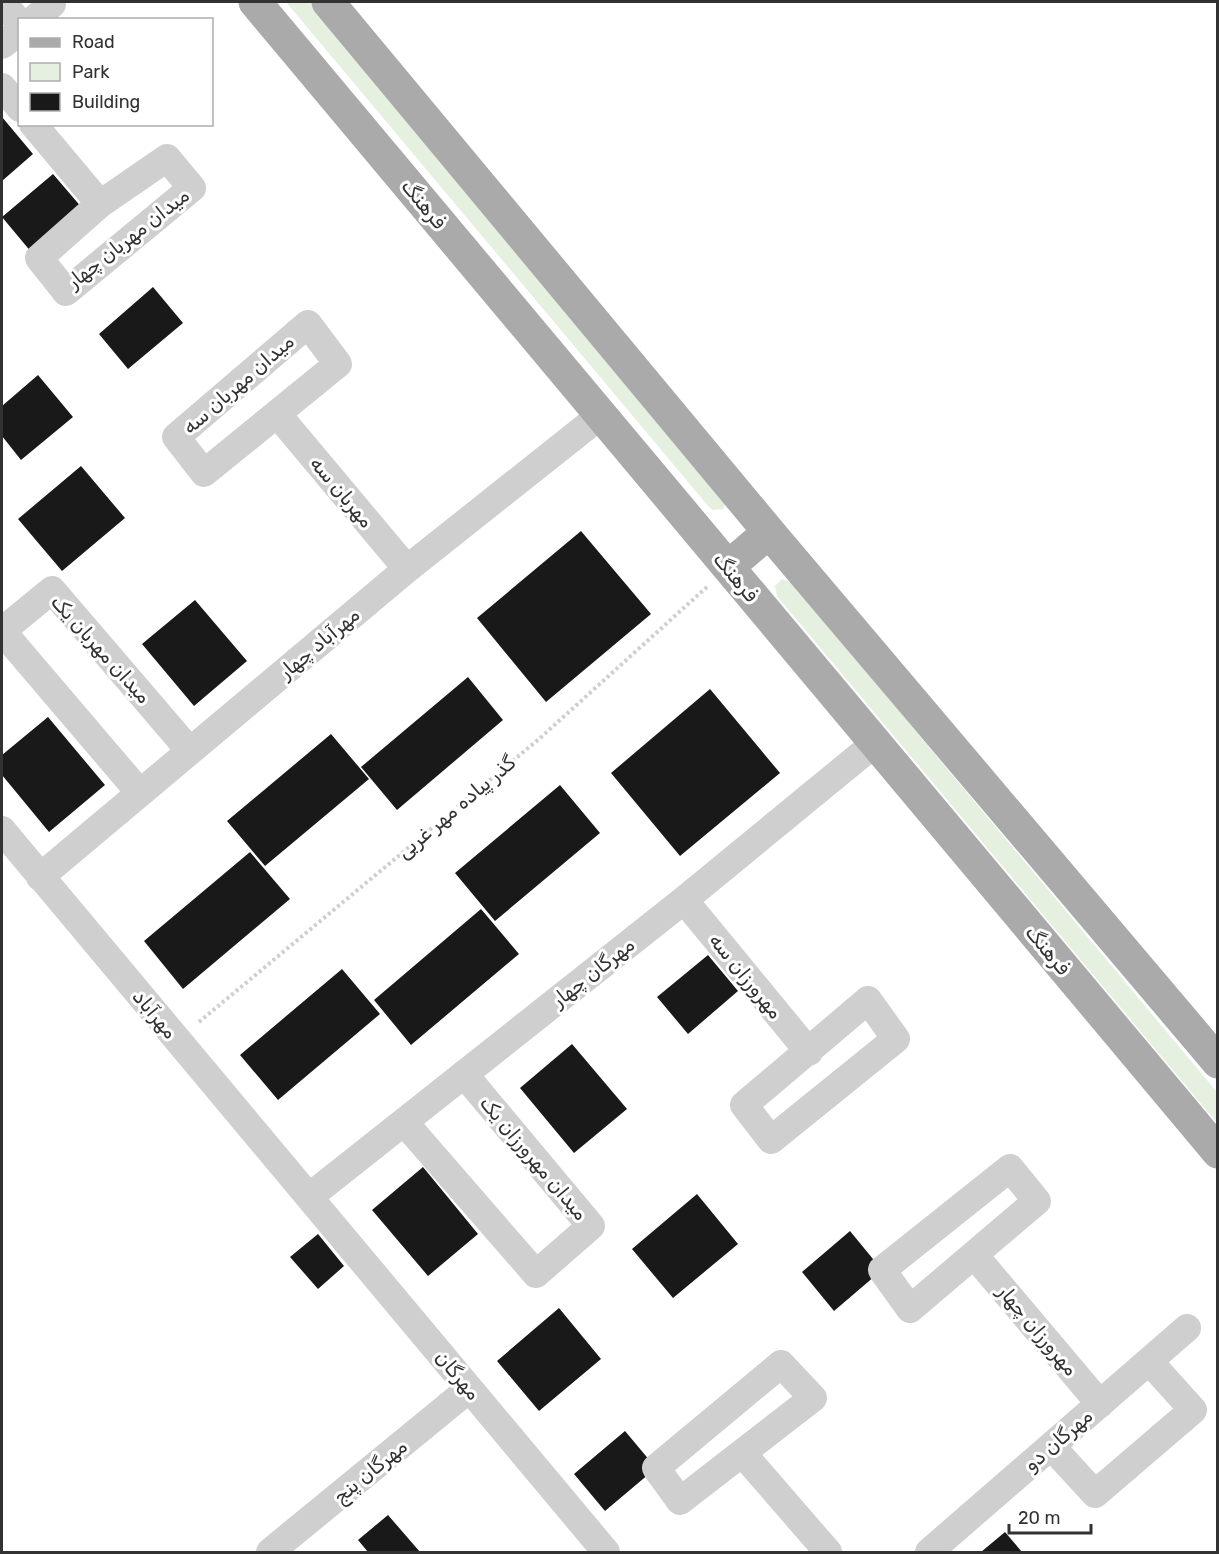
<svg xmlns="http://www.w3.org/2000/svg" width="1219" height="1554" font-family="Rubik,'Noto Naskh Arabic',sans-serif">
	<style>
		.green { fill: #e6f0e0 }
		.building { fill: #191919 }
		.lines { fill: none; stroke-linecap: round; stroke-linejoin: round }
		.path { stroke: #cfcfcf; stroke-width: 4; stroke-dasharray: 3 3; stroke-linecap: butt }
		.minor { stroke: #cfcfcf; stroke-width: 28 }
		.major { stroke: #aaa; stroke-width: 33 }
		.labels { text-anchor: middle; stroke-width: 6; stroke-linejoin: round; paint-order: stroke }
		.street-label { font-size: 20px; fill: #323232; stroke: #fff }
	</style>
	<rect width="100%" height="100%" fill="#fff"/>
	<path class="green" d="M 286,2 L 312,2 L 724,495 L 725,504 L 723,509 L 713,510 L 709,507 Z
		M 782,579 L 792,583 L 1217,1092 L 1217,1123 L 777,596 L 775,586 Z"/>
	<path class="building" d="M 2,117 L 33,154 L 2,181 Z
		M 53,174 L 83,209 L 32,253 L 2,217 Z
		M 153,287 L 183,323 L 128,369 L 99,334 Z
		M 38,375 L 73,417 L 21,460 L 2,436 L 2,406 Z
		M 81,466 L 125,518 L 62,571 L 18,519 Z
		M 581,531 L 651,614 L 546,702 L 477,618 Z
		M 195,600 L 247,661 L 194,706 L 142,644 Z
		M 468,677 L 503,720 L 397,810 L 361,767 Z
		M 710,689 L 780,773 L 680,856 L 611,773 Z
		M 48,717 L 105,785 L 49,832 L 2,775 L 2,755 Z
		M 331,734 L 369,779 L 265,866 L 227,821 Z
		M 560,785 L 600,833 L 495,921 L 455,873 Z
		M 250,852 L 290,899 L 183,989 L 144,941 Z
		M 481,909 L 519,954 L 411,1045 L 374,1000 Z
		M 708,955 L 738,991 L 688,1034 L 657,997 Z
		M 342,969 L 380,1014 L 278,1100 L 240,1055 Z
		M 572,1044 L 627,1109 L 574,1153 L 520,1088 Z
		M 423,1167 L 478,1234 L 428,1276 L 372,1210 Z
		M 697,1194 L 738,1244 L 673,1298 L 632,1249 Z
		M 850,1231 L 882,1270 L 834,1311 L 802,1272 Z
		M 318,1234 L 344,1266 L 318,1289 L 290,1257 Z
		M 559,1308 L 601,1359 L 539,1411 L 497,1361 Z
		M 625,1431 L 656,1468 L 605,1511 L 574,1474 Z
		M 388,1515 L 420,1552 L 368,1552 L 358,1540 Z
		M 1005,1532 L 1022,1552 L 981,1552 Z"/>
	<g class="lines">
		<path class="path" d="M 199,1022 L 539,739 L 708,586"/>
		<path class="minor" d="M 2,2 L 20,23
			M 33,20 L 52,4
			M 2,45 L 20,31
			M 2,87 L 20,108
			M 33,124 L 100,204
			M 167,158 L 192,188 L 66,292 L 39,258 L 100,204 Z
			M 308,324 L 338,364 L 204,473 L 176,437 Z
			M 278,415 L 407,569
			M 140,793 L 2,631 L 52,590 L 190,751
			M 2,830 L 606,1552
			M 40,877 L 407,569 L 601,415
			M 684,900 L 809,1052
			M 868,1000 L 896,1039 L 771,1140 L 744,1105 Z
			M 404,1122 L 536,1274 L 591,1226 L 464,1074
			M 1010,1168 L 1037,1201 L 910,1309 L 882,1270 Z
			M 309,1197 L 684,900 L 874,744
			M 975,1256 L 1100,1404
			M 781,1364 L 813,1398 L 680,1501 L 656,1468 Z
			M 1051,1446 L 1095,1494 L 1193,1410 L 1149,1361
			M 743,1454 L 828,1552
			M 270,1552 L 469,1389
			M 929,1552 L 1187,1328"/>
		<path class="major" d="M 255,2 L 1218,1152
			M 328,2 L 769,532 L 1218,1062
			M 728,567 L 769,532"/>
	</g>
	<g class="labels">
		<g class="street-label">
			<text transform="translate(424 204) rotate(50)" y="7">فرهنگ</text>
			<text transform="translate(128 238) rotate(-38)" y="7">میدان مهربان چهار</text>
			<text transform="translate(238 384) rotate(-41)" y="7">میدان مهربان سه</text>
			<text transform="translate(342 492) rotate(50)" y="7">مهربان سه</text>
			<text transform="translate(736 577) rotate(50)" y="7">فرهنگ</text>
			<text transform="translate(319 643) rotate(-40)" y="7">مهرآباد چهار</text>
			<text transform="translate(101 649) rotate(48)" y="7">میدان مهربان یک</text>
			<text transform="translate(456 807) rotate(-40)" y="7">گذر پیاده مهر غربی</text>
			<text transform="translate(1048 950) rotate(50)" y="7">فرهنگ</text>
			<text transform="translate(593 972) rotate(-38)" y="7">مهرگان چهار</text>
			<text transform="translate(746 976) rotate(51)" y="7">مهرورزان سه</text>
			<text transform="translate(155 1014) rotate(50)" y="7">مهرآباد</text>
			<text transform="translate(534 1158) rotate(50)" y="7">میدان مهرورزان یک</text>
			<text transform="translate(1038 1330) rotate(50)" y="7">مهرورزان چهار</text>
			<text transform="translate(458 1375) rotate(50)" y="7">مهرگان</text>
			<text transform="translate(1058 1440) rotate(-41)" y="7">مهرگان دو</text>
			<text transform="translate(370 1471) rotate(-39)" y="7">مهرگان پنج</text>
		</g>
	</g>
	<rect width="1219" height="1554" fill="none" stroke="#323232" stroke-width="6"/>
	<rect x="18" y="18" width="195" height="108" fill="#ffffff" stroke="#adadad" stroke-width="1.5"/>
	<rect x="30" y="38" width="30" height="9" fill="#aaaaaa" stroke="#adadad" stroke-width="1.5"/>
	<text x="72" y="48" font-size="18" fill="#323232">Road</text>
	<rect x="30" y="63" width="30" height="18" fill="#e6f0e0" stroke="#adadad" stroke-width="1.5"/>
	<text x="72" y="78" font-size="18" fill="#323232">Park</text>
	<rect x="30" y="93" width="30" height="18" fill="#191919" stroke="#adadad" stroke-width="1.5"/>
	<text x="72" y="108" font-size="18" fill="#323232">Building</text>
	<path d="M1009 1524v9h82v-9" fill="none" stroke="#323232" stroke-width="3"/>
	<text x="1018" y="1524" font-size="18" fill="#323232" stroke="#ffffff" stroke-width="4.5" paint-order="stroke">20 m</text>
</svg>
